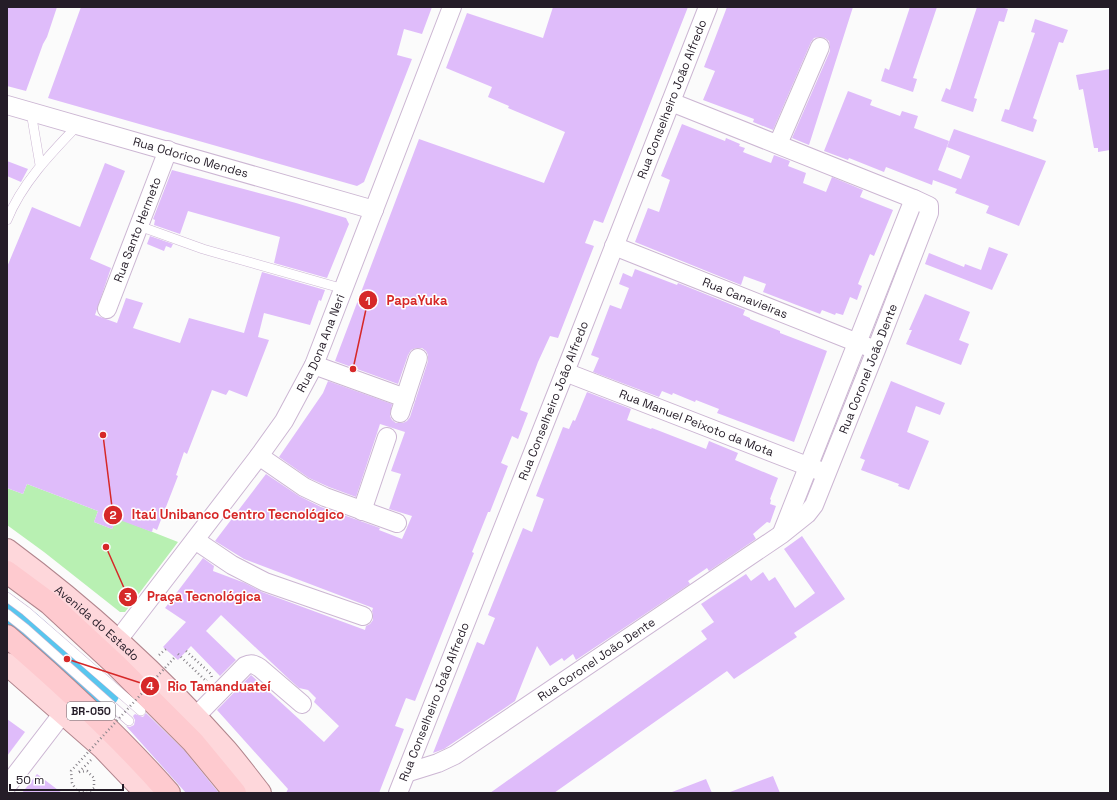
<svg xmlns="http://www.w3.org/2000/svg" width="1117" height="800" font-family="'Space Grotesk',sans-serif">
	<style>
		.green { fill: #b8f0b2 }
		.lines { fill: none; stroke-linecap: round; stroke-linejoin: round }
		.river { stroke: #58c6ee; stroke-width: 27 }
		.building { fill: #dfbcfa }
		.service-casing { stroke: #ccb6d3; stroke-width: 10 }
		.minor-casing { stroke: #ccb6d3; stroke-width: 20 }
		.primary-casing { stroke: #b1858d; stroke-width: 24 }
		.trunk-casing { stroke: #b1858d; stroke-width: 24 }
		.path { stroke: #878389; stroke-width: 2.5; stroke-dasharray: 1 3; stroke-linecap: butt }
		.service { stroke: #fff; stroke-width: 9 }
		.minor { stroke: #fff; stroke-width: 18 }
		.primary { stroke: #fed7db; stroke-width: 22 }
		.trunk { stroke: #fecacf; stroke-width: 22 }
		.path-bridge { stroke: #878389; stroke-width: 2.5; stroke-dasharray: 1 3; stroke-linecap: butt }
		.labels { text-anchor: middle; stroke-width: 3; stroke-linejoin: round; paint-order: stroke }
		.shield { fill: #fff; stroke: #666168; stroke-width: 1 }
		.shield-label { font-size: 11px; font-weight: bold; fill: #251d28 }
		.street-label { font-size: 12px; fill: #251d28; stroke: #fff }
		.leader { fill: none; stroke: #d62828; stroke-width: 1.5 }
		.callout-dot { fill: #d62828; stroke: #fff; stroke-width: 1.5 }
		.mark-label { font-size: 12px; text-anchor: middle; font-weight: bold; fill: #fff }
		.callout-label { font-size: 13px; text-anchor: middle; font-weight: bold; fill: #d62828; stroke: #fff; stroke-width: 3; stroke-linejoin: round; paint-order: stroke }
	</style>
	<rect width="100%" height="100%" fill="#fbfbfb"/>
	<path class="green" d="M 27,484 L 98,511 L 94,522 L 112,529 L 117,518 L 178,542 L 125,612 L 120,612 L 44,552 L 7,525 L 7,488 L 23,494 Z"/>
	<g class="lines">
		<path class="river" d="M 7,608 L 29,625 L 106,693"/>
	</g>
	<path class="building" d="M 7,7 L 57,7 L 47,37 L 43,44 L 26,91 L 7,86 Z
		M 81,7 L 432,7 L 422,34 L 404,29 L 397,55 L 412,59 L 364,182 L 357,186 L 48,98 Z
		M 553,7 L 688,7 L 603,223 L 594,220 L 585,243 L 594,246 L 558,338 L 550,336 L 538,362 L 520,410 L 528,413 L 518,439 L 512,436 L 501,463 L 508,466 L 490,512 L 488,512 L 472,552 L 474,553 L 415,701 L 406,698 L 395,726 L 404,729 L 379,793 L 286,793 L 288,789 L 217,710 L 251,675 L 324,742 L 339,726 L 314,702 L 316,698 L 308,690 L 299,688 L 290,680 L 221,615 L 206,631 L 236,660 L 220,676 L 191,646 L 178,660 L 163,647 L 186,622 L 165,608 L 203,558 L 214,566 L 213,571 L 245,583 L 262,592 L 365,630 L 366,626 L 370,624 L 373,620 L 373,614 L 372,611 L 373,608 L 244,559 L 215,541 L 266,474 L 299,496 L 321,507 L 380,528 L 379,530 L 402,539 L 412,516 L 389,509 L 401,474 L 391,471 L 405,432 L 380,424 L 356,497 L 329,487 L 309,478 L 279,457 L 323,393 L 328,381 L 392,404 L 390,416 L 392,420 L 396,423 L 403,423 L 407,421 L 410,417 L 428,361 L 428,355 L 426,351 L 422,348 L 416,348 L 411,350 L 408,355 L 398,384 L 335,361 L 419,139 L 544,183 L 565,132 L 508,108 L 509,106 L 488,97 L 492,87 L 446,68 L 467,13 L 543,38 Z
		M 727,7 L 853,7 L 809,145 L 792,138 L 830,51 L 830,46 L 829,41 L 825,38 L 819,37 L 814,38 L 811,42 L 773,130 L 753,122 L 754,119 L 703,100 L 715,71 L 704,67 Z
		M 910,7 L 937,7 L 913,78 L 917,79 L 913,92 L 881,81 L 885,68 L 889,70 Z
		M 977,7 L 1001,7 L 1008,9 L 1004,22 L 999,21 L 974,98 L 977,99 L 973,112 L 941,101 L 946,88 L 950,90 Z
		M 1035,19 L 1068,30 L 1063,43 L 1059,42 L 1033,118 L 1037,120 L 1033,132 L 1001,121 L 1005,109 L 1009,110 L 1035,33 L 1031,32 Z
		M 1110,69 L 1110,150 L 1098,152 L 1098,148 L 1094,148 L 1083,89 L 1079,90 L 1076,75 Z
		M 848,91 L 872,100 L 870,105 L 900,116 L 902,111 L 918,116 L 914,128 L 949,141 L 938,170 L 961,179 L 970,156 L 947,147 L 954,129 L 1046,161 L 1019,226 L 986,213 L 989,206 L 955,193 L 957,189 L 933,180 L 932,185 L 886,167 L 884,172 L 849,158 L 848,160 L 824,151 Z
		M 682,124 L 725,141 L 726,138 L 740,144 L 739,146 L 745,148 L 743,152 L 771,163 L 774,155 L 790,161 L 788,166 L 806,173 L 803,183 L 826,192 L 832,177 L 863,190 L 860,197 L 893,210 L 874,256 L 870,254 L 858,284 L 862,286 L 857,300 L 850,297 L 843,315 L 836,313 L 835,315 L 822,310 L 820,314 L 763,292 L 766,284 L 744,276 L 741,285 L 635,242 L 648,208 L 659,212 L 670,180 L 661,176 Z
		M 7,161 L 28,169 L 21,182 L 7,176 Z
		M 105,163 L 125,171 L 90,259 L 111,268 L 95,315 L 117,323 L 126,298 L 143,303 L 133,328 L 180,343 L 189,318 L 244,333 L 262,272 L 325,290 L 321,301 L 319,300 L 310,325 L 264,313 L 258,337 L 269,340 L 247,397 L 229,390 L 226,395 L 212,390 L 187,454 L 184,452 L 176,475 L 178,476 L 157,530 L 153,528 L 152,532 L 117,519 L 112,529 L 94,522 L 98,511 L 27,484 L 23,494 L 7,488 L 7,267 L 32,207 L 80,227 Z
		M 172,170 L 296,203 L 346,218 L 349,224 L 327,278 L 274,263 L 280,237 L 188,211 L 180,234 L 154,225 L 155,220 L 153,219 Z
		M 150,236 L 173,244 L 171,248 L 166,246 L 164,251 L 147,244 Z
		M 989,247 L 1008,254 L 992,290 L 925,264 L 929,253 L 964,267 L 965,264 L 981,270 Z
		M 635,269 L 677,285 L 678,283 L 745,310 L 743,315 L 750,318 L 750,319 L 780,331 L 780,333 L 827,351 L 794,442 L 717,413 L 719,409 L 696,400 L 695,402 L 673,393 L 672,395 L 662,391 L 659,397 L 593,372 L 599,358 L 591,355 L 610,305 L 621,309 L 629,288 L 619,284 L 623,273 L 632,277 Z
		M 925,294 L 970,312 L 959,340 L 969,344 L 961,365 L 906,344 L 912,330 L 909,330 Z
		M 891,381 L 945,403 L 940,415 L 916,406 L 907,432 L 929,441 L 909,490 L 898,486 L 899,484 L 861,470 L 865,460 L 860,458 Z
		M 587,392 L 631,409 L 627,420 L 651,429 L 652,428 L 706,449 L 709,441 L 738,453 L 735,460 L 778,478 L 770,499 L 771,500 L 770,504 L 776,506 L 770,523 L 767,522 L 753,534 L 756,539 L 709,571 L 707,568 L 688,581 L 690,584 L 576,660 L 573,654 L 564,661 L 562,658 L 550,666 L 537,646 L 515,701 L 444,749 L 433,753 L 477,642 L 484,645 L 495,618 L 488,615 L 523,528 L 532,532 L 544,499 L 536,496 L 563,427 L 569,429 L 573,420 L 575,421 Z
		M 802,536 L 845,599 L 794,633 L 797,637 L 734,679 L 727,671 L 554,793 L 490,793 L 707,639 L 701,631 L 714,622 L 701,604 L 746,574 L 751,581 L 763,572 L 769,581 L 775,577 L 795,608 L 815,593 L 784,549 Z
		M 146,713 L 184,750 L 219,793 L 186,793 L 126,726 L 130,727 L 134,725 L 135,720 L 133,716 L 135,714 L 143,717 Z
		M 7,719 L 25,732 L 7,756 Z
		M 37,774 L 62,793 L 22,793 Z
		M 773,776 L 780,793 L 730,793 L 730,792 Z
		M 706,779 L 712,793 L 672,793 L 672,792 Z"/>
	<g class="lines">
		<defs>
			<path id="service" d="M 31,112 L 40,165
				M 7,220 C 22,183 51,153 78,125
				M 139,226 L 203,249 L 344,289
				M 7,597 L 26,611 L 141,711
				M 7,614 L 26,629 L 129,721"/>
			<g id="minor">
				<path id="s1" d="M 7,105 L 374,210"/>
				<path d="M 778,144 L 820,47"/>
				<path id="s2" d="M 614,246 L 868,347"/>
				<path id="s3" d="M 107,309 L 168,150"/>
				<path d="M 314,365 L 405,398"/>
				<path id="s4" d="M 565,372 L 820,471"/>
				<path d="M 400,413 L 418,358"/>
				<path d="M 259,456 L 304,487 L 325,497 L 397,523"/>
				<path d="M 362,511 L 387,437"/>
				<path d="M 782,533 L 914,199"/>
				<path d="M 195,540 L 232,565 L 265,582 L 363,616"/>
				<path id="s5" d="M 118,640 L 259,456 L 284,421 L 314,365 L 452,7"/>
				<path d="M 195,717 L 245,666 C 251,663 254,664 260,668 L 302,704"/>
				<path id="s6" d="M 406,773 L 438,763 L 455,755 L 782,534 L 807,514 L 814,505 L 876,350 L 929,213 L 929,206 L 914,199 L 671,102"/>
				<path d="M 7,786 L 63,713"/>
				<path id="s7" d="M 398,793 L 565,372 L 708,7"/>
			</g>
			<g id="primary">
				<path id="s8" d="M 7,550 C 88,610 159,675 226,750 C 238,764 249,779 260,793"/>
				<path d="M 7,664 L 103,748 L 146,793"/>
			</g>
			<path id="trunk" d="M 7,572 L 49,603 L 116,665 L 193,742 L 235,793
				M 7,636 C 64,685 119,736 169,793"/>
		</defs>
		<use href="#service" class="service-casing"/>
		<use href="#minor" class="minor-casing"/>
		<use href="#primary" class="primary-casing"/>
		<use href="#trunk" class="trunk-casing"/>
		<path class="path" d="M 186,651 L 211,674 L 212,678
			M 178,654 L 206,681 L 207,680
			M 159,655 L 166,649
			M 79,772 L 91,760"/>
		<use href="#service" class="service"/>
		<use href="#minor" class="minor"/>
		<use href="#primary" class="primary"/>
		<use href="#trunk" class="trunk"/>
		<path class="path-bridge" d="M 79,772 L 87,771 L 94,778 L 94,788 L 87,793 L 77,791 L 72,783 L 71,771 L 175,657"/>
	</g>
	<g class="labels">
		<rect class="shield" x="67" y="702" width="48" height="18" rx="3"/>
		<g class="shield-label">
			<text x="91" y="715">BR-050</text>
		</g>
		<g class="street-label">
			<text dy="4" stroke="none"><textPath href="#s7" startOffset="746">Rua Conselheiro João Alfredo</textPath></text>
			<text dy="4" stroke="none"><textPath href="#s1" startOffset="191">Rua Odorico Mendes</textPath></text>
			<text dy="4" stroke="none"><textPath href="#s3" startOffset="85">Rua Santo Hermeto</textPath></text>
			<text dy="4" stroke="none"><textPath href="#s2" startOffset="141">Rua Canavieiras</textPath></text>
			<text dy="4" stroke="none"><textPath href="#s5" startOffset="361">Rua Dona Ana Neri</textPath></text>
			<text dy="4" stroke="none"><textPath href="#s6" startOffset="637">Rua Coronel João Dente</textPath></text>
			<text dy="4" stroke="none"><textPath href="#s7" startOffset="422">Rua Conselheiro João Alfredo</textPath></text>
			<text dy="4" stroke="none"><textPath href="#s4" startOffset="141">Rua Manuel Peixoto da Mota</textPath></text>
			<text dy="4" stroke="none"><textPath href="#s8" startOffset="116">Avenida do Estado</textPath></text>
			<text dy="4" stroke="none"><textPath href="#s6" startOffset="223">Rua Coronel João Dente</textPath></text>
			<text dy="4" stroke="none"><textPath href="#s7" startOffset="98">Rua Conselheiro João Alfredo</textPath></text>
		</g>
	</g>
	<path class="leader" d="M353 369L368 300M103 435L113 515M106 547L128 597M67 659L150 686"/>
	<g class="callout-dot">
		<circle cx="353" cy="369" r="4"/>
		<circle cx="103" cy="435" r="4"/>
		<circle cx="106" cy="547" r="4"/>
		<circle cx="67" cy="659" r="4"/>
		<circle cx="368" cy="300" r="10"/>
		<circle cx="113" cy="515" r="10"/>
		<circle cx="128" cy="597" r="10"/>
		<circle cx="150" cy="686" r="10"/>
	</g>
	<g class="mark-label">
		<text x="368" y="305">1</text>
		<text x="113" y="519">2</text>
		<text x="128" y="601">3</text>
		<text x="150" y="690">4</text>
	</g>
	<g class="callout-label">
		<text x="417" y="305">PapaYuka</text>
		<text x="238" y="519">Itaú Unibanco Centro Tecnológico</text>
		<text x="204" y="601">Praça Tecnológica</text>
		<text x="219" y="691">Rio Tamanduateí</text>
	</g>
	<rect width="1117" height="800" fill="none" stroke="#251d28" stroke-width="16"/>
	<path d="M10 784v6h113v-6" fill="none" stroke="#251d28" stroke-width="2"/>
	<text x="16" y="784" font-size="12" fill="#251d28" stroke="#ffffff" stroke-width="3" paint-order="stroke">50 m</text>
</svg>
